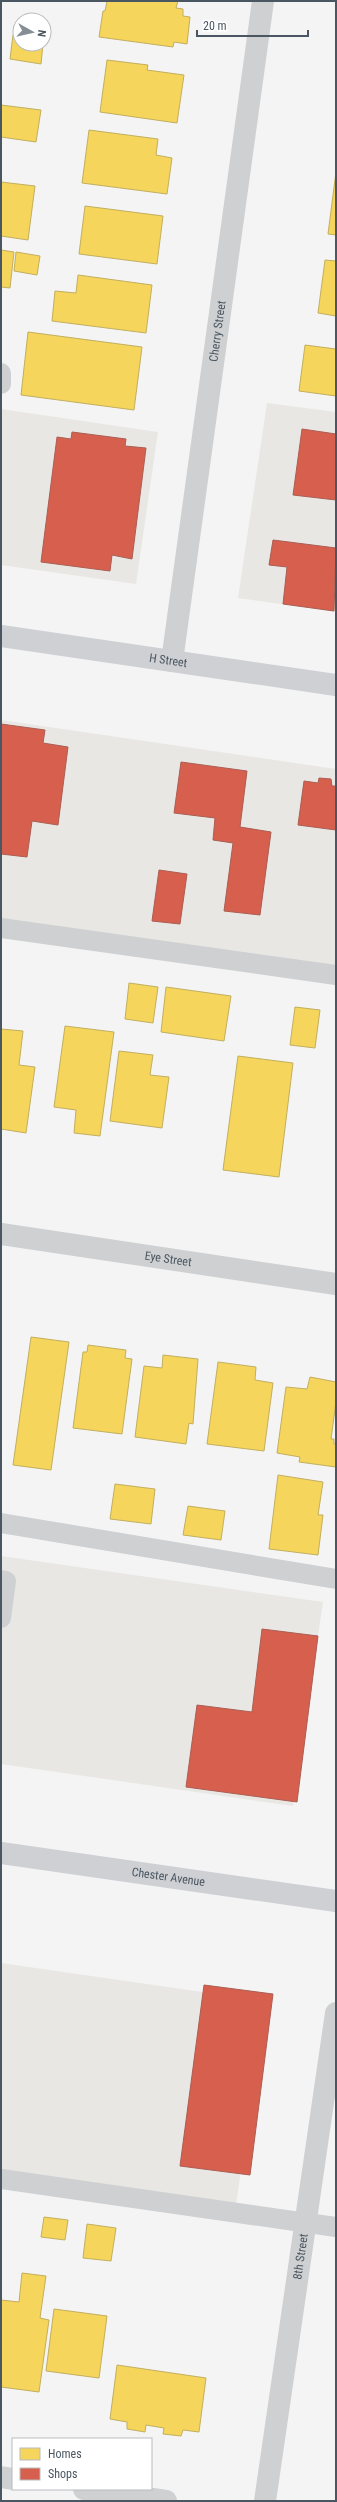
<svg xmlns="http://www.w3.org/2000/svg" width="337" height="2502" font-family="'Roboto Condensed',sans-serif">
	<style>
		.commercial { fill: #e8e7e3 }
		.homes { fill: #f6d55c; stroke: #c2af5e }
		.shops { fill: #d6604d; stroke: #ac5d53 }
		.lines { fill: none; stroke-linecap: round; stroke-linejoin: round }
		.lane { stroke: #ced0d2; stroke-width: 20 }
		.street { stroke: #ced0d2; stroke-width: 22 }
		.secondary { stroke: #ced0d4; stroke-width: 22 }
		.labels { text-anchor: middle; stroke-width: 4; stroke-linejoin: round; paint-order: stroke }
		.street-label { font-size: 12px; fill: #4a5661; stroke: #fff }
	</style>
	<rect width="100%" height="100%" fill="#f4f4f4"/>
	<path class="commercial" d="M 267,403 L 336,412 L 336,612 L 238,598 Z
		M 1,409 L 158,432 L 136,584 L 1,565 Z
		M 1,720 L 336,769 L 336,977 L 1,929 Z
		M 1,1556 L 323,1602 L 293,1806 L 1,1764 Z
		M 1,1963 L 265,2001 L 236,2205 L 1,2171 Z"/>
	<path class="homes" d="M 107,1 L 178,1 L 176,8 L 183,9 L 183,16 L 190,17 L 187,44 L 174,42 L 173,47 L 99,37 L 103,11 L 105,11 Z
		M 13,35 L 20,36 L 20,44 L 43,44 L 41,64 L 10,59 Z
		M 107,60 L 148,65 L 147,70 L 184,75 L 177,123 L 100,112 Z
		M 1,105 L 41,110 L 36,142 L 1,137 Z
		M 89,130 L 158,139 L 156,155 L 172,158 L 167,194 L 82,183 Z
		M 336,172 L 336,235 L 328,234 Z
		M 1,182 L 35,186 L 28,240 L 1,236 Z
		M 85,206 L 163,216 L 157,264 L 79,254 Z
		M 1,250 L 14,252 L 10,288 L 1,287 Z
		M 16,252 L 40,256 L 37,275 L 14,271 Z
		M 325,260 L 336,261 L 336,316 L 318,313 Z
		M 78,275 L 152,285 L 146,333 L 52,321 L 55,291 L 76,293 Z
		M 28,332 L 142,347 L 134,410 L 21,395 Z
		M 305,345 L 336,349 L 336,396 L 299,391 Z
		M 129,983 L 158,987 L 153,1023 L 125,1019 Z
		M 166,987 L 231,996 L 224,1041 L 161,1032 Z
		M 295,1007 L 320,1010 L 315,1048 L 290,1045 Z
		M 65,1026 L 114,1032 L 100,1136 L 74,1133 L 76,1110 L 54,1107 Z
		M 1,1029 L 23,1031 L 19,1065 L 35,1067 L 26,1133 L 1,1129 Z
		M 119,1051 L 153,1055 L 150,1075 L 169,1077 L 162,1128 L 110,1121 Z
		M 238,1056 L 293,1063 L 279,1177 L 223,1170 Z
		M 31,1337 L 69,1342 L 51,1470 L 13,1465 Z
		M 88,1345 L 126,1350 L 125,1358 L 132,1359 L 122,1434 L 73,1428 L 83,1352 L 87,1352 Z
		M 163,1355 L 198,1359 L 193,1424 L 189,1423 L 186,1444 L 135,1437 L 144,1366 L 162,1368 Z
		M 218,1362 L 256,1367 L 255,1380 L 273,1383 L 264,1451 L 207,1444 Z
		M 310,1377 L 336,1382 L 336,1402 L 331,1439 L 334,1439 L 334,1444 L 336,1444 L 336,1467 L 299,1462 L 300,1457 L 277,1453 L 286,1387 L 307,1389 Z
		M 278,1475 L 323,1482 L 318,1515 L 323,1515 L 318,1555 L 269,1549 Z
		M 115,1484 L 155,1489 L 151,1524 L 110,1519 Z
		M 188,1506 L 225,1511 L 221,1540 L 183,1535 Z
		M 44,2217 L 68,2220 L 65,2240 L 41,2237 Z
		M 87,2224 L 116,2228 L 111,2261 L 83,2258 Z
		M 22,2273 L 46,2276 L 40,2318 L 49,2320 L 39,2392 L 1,2387 L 1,2300 L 19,2302 Z
		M 54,2309 L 107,2316 L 99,2378 L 46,2371 Z
		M 117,2365 L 206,2378 L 199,2432 L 183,2430 L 181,2436 L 163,2434 L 164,2428 L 146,2425 L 145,2432 L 127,2429 L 127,2422 L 110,2419 Z"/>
	<path class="shops" d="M 302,429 L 336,434 L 336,500 L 293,495 Z
		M 72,432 L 126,439 L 125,446 L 146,448 L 132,559 L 112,555 L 110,571 L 41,562 L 57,437 L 71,439 Z
		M 273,540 L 336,548 L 334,611 L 283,604 L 287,567 L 269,565 Z
		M 1,724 L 45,730 L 43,743 L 68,747 L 58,825 L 32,821 L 27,857 L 1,854 Z
		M 181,762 L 247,771 L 240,827 L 271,832 L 260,915 L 224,911 L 233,843 L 213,840 L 215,818 L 174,813 Z
		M 319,778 L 331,779 L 332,786 L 336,786 L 336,830 L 298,825 L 304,781 L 318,783 Z
		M 159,870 L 187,874 L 180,924 L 152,921 Z
		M 262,1629 L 318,1636 L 297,1802 L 186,1787 L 197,1705 L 252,1712 Z
		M 204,1985 L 273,1994 L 250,2175 L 180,2166 Z"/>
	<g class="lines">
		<path class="lane" d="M 1,373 L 1,384
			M 1,928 L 336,975
			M 1,1523 L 336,1579
			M 1,1580 L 6,1581 L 1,1618
			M 1,2179 L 336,2227"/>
		<g class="street">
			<path id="s1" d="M 172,661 L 263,1"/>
			<path id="s2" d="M 1,1234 L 336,1284"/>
			<path d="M 1,2477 L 13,2479"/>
			<path d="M 84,2489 L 166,2501"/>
			<path id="s3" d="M 265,2501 L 336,2013"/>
		</g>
		<g class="secondary">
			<path id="s4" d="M 1,636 L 336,685"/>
			<path id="s5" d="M 1,1853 L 336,1901"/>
		</g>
	</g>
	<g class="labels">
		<g class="street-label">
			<text dy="4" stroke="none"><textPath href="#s1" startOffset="333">Cherry Street</textPath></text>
			<text dy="4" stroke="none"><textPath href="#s4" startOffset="169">H Street</textPath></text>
			<text dy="4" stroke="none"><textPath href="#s2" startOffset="169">Eye Street</textPath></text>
			<text dy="4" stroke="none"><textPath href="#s5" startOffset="169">Chester Avenue</textPath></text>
			<text dy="4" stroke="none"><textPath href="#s3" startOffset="247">8th Street</textPath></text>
		</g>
	</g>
	<rect width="337" height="2502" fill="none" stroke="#4a5661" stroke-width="4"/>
	<rect x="12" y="2438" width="140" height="52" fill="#ffffff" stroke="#b7bbc0"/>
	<rect x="20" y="2448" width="20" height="12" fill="#f6d55c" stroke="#b7bbc0"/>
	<text x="48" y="2458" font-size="12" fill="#4a5661">Homes</text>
	<rect x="20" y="2468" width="20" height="12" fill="#d6604d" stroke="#b7bbc0"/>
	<text x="48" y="2478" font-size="12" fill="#4a5661">Shops</text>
	<g transform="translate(32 32) rotate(98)"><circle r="19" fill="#ffffff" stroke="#b7bbc0"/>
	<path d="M0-3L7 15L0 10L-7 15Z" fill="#868d94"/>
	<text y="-6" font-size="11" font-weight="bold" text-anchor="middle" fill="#4a5661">N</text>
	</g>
	<path d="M197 30v6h111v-6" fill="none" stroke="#4a5661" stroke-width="2"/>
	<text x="203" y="30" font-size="12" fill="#4a5661" stroke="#ffffff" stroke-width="3" paint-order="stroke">20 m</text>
</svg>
